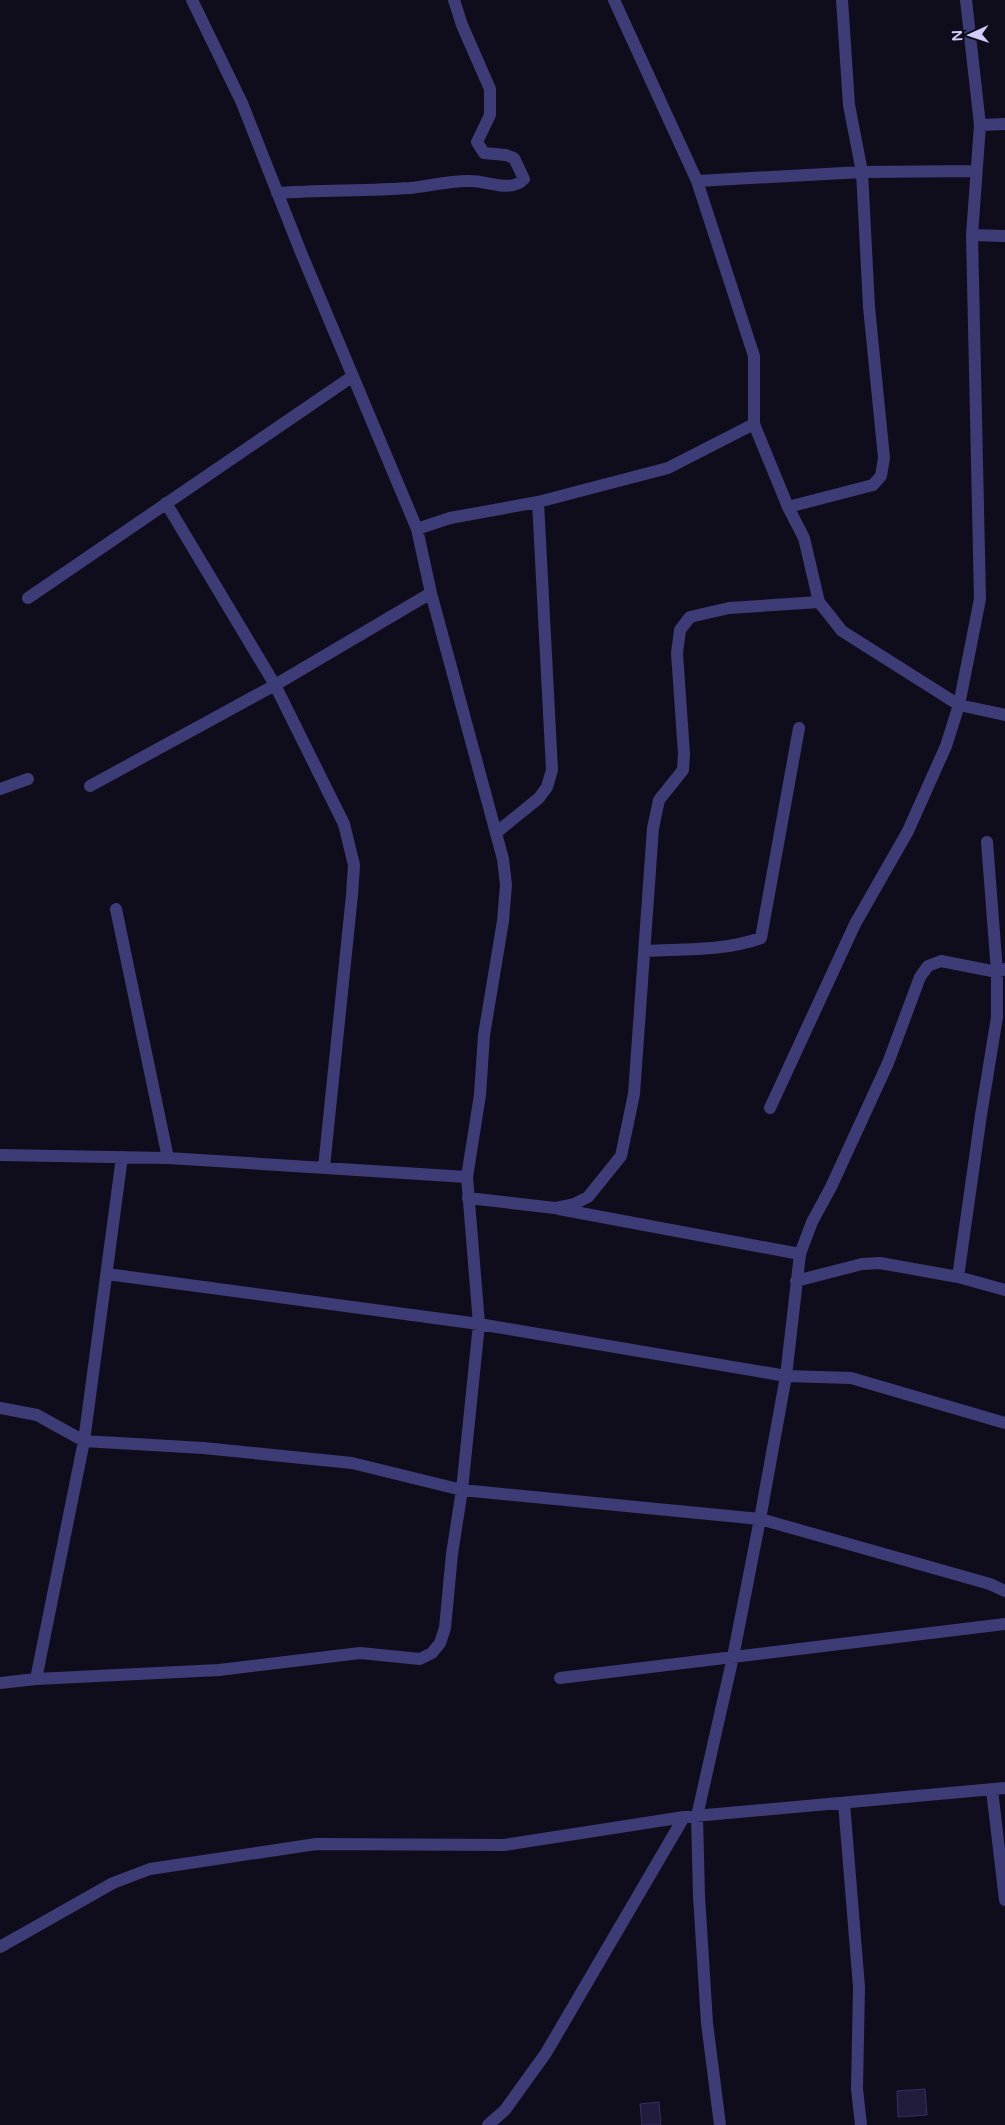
<svg xmlns="http://www.w3.org/2000/svg" width="1005" height="2125" font-family="'Varela Round',sans-serif">
	<style>
		.building { fill: #211b3c; stroke: #382f66 }
		.lines { fill: none; stroke-linecap: round; stroke-linejoin: round }
		.street { stroke: #3d3c77; stroke-width: 12 }
	</style>
	<rect width="100%" height="100%" fill="#0f0d1c"/>
	<path class="building" d="M 925,2089 L 927,2115 L 898,2117 L 897,2091 Z
		M 659,2102 L 661,2125 L 642,2125 L 640,2104 Z"/>
	<g class="lines">
		<path class="street" d="M 614,0 L 697,181 L 754,356 L 754,424 L 788,507 L 804,538 L 819,602 L 842,631 L 959,705 L 1005,715
			M 980,125 L 1005,124
			M 697,181 L 862,172 L 976,171
			M 277,193 C 321,190 366,191 410,188 C 430,186 451,180 471,181 C 488,181 511,193 524,179 L 514,158 L 506,155 L 484,153 L 477,142 L 490,115 L 490,89 L 462,25 L 454,0
			M 972,235 L 1005,236
			M 166,503 L 275,685 L 344,824 L 354,865 L 352,895 L 324,1167
			M 788,507 L 873,485 L 881,476 L 884,458 L 869,307 L 862,172 L 849,105 L 842,0
			M 417,529 L 450,518 L 538,502 L 668,468 L 754,424
			M 28,598 L 353,376
			M 90,786 L 275,685 L 431,593
			M 0,789 L 28,779
			M 497,832 L 539,798 L 547,787 L 552,770 L 538,502
			M 116,909 L 168,1158
			M 646,951 C 684,949 725,951 761,938 L 799,728
			M 770,1108 L 855,924 L 908,831 L 946,746 L 959,705 L 980,599 L 972,235 L 980,125 L 966,0
			M 0,1155 L 168,1158 L 467,1177
			M 468,1198 L 555,1208 L 574,1204 L 588,1197 L 621,1156 L 634,1094 L 653,828 L 659,800 L 683,770 L 684,754 L 677,653 L 680,630 L 690,617 L 729,608 L 819,602
			M 559,1209 L 800,1254
			M 107,1274 L 479,1324 L 786,1376 L 851,1378 L 1005,1423
			M 958,1277 L 981,1115 L 997,1017 L 997,972 L 987,842
			M 796,1281 L 862,1264 L 880,1263 L 958,1277 L 1005,1290
			M 0,1408 L 37,1415 L 84,1441 L 203,1448 L 352,1463 L 462,1490 L 760,1519 L 990,1584 L 1005,1591
			M 560,1678 L 1005,1624
			M 36,1679 L 84,1441 L 122,1157
			M 0,1683 L 36,1679 L 219,1670 L 360,1653 L 420,1659 L 432,1653 L 440,1643 L 445,1628 L 452,1554 L 462,1490 L 479,1324 L 467,1177 L 480,1095 L 484,1035 L 503,921 L 506,885 L 503,859 L 431,593 L 417,529 L 302,255 L 242,103 L 192,0
			M 992,1790 L 1005,1900
			M 844,1803 L 859,1987 L 857,2089 L 861,2125
			M 0,1947 L 113,1883 L 150,1869 L 316,1844 L 504,1845 L 684,1817 L 1005,1788
			M 488,2125 L 505,2110 L 546,2053 L 684,1817
			M 720,2125 L 707,2023 L 699,1896 L 697,1816 L 733,1657 L 760,1519 L 786,1376 L 800,1254 L 812,1222 L 831,1187 L 888,1063 L 920,977 L 928,966 L 941,961 L 997,972 L 1005,969"/>
	</g>
	<g transform="translate(970 35) rotate(267)" stroke="#0f0d1c" stroke-width="4" paint-order="stroke">
	<path d="M0-4L9 19L0 12L-9 19Z" fill="#d1cdfb"/>
	<text y="-8" font-size="14" font-weight="bold" text-anchor="middle" fill="#d1cdfb">N</text>
	</g>
</svg>
